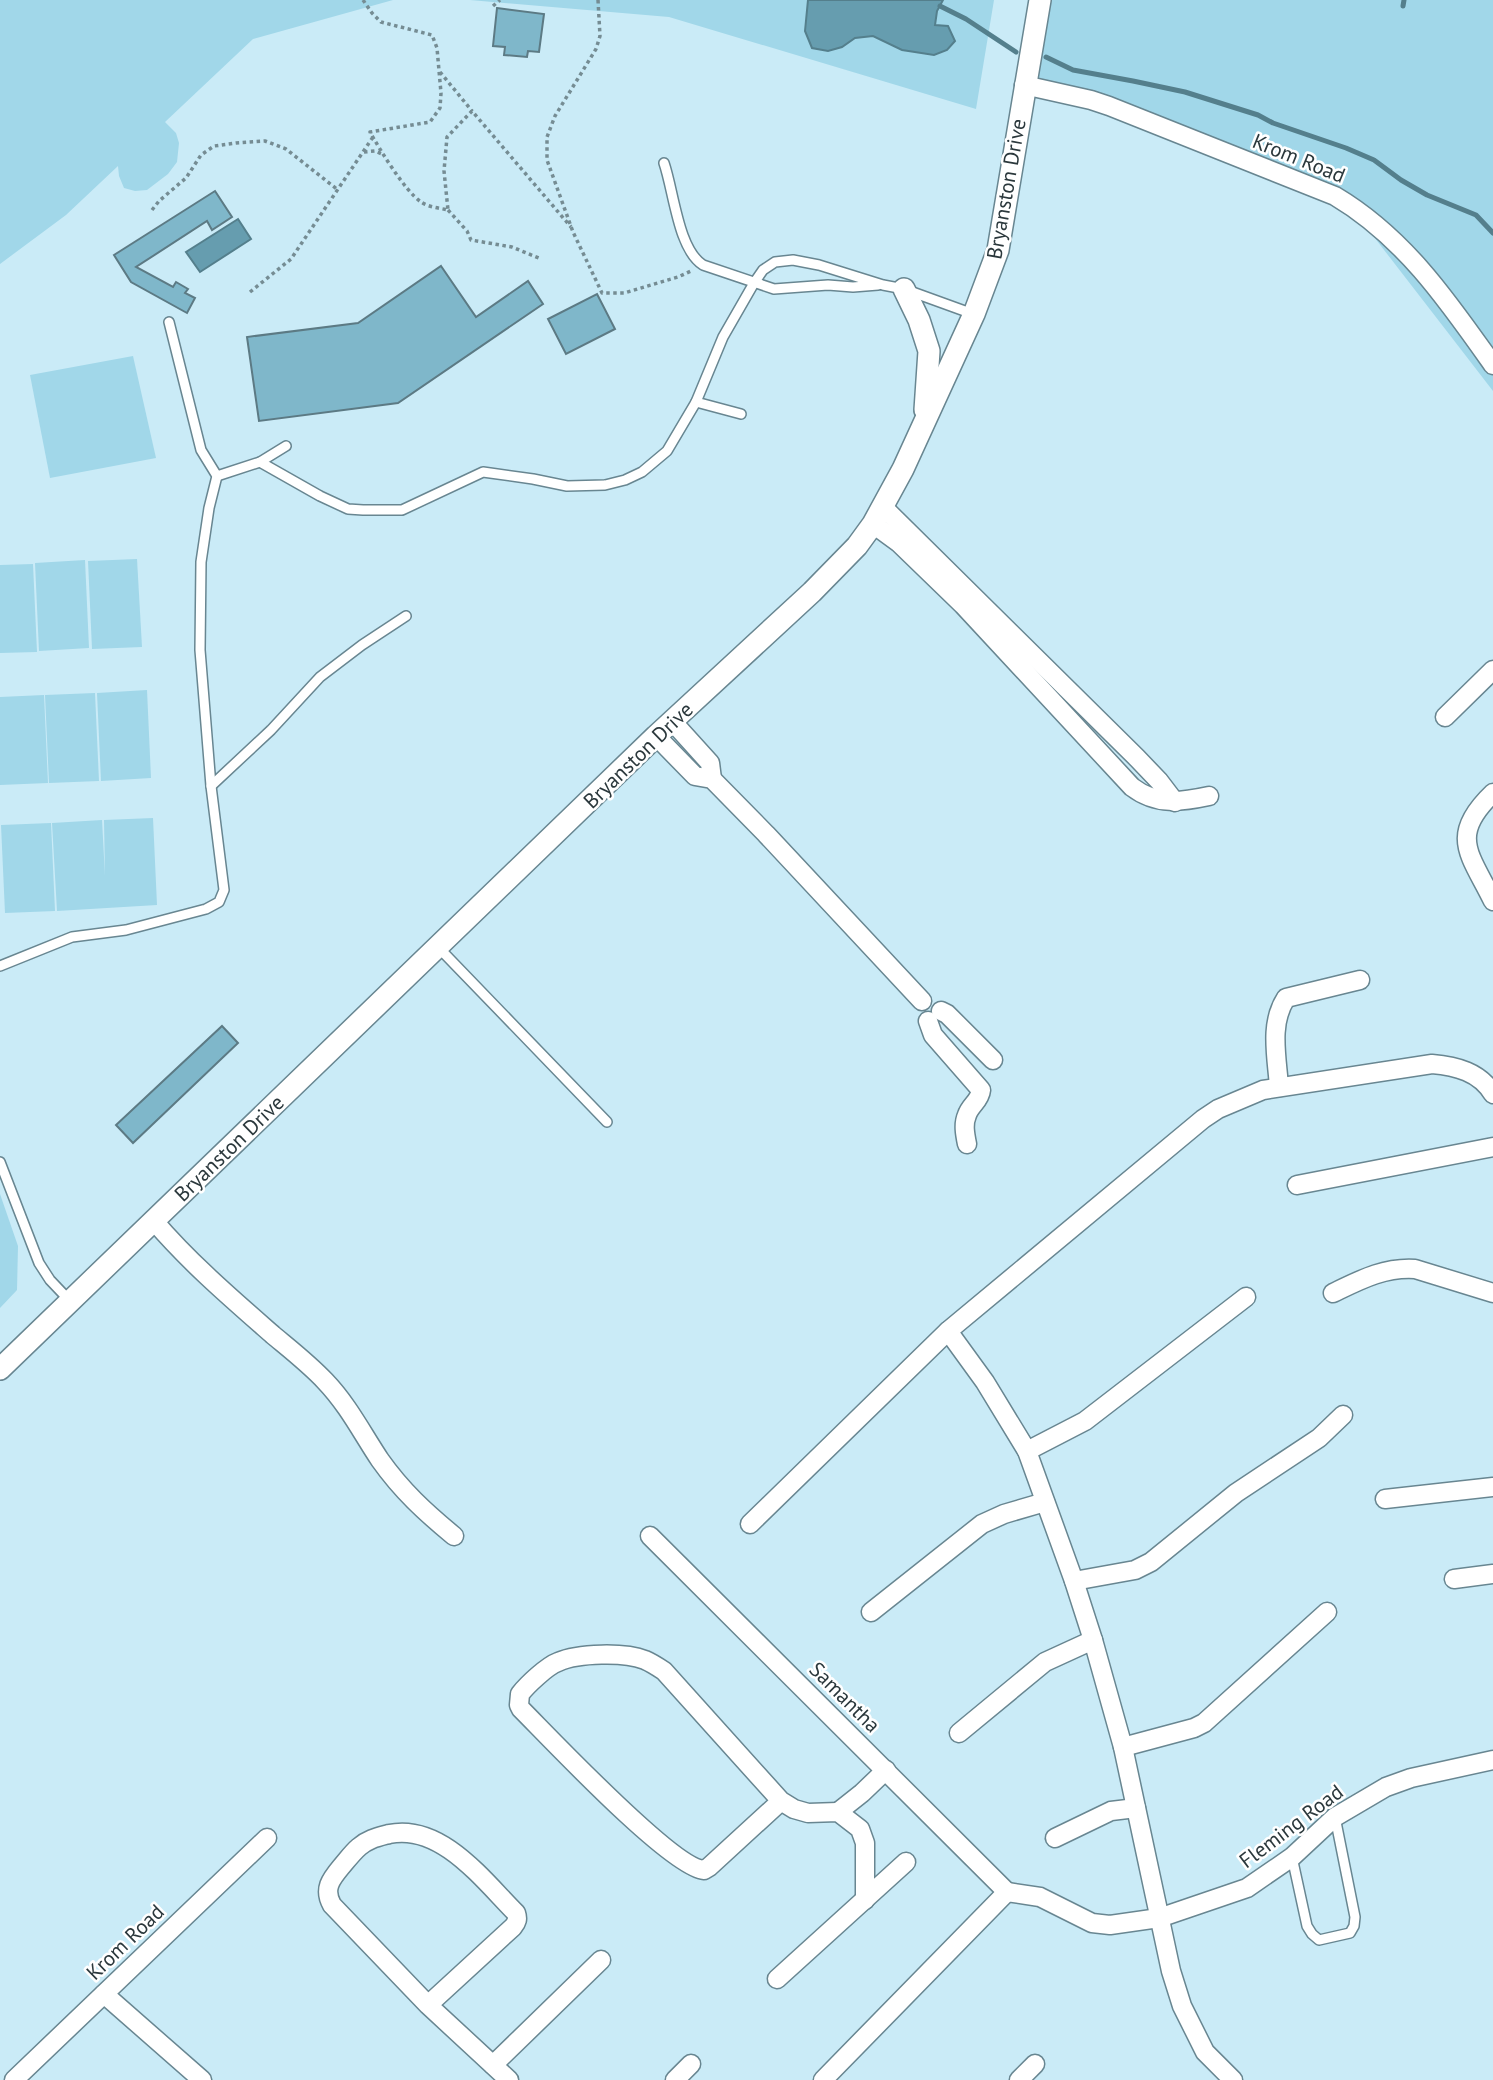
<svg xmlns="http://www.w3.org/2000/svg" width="1493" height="2080" viewBox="0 0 1493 2080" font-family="'PT Sans',sans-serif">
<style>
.green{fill:#a1d7e9}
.water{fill:#669daf;stroke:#547f8c;stroke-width:2}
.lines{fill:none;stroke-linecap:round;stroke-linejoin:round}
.stream{stroke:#547f8c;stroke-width:5}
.building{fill:#7fb7ca;stroke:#5c7a84;stroke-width:2}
.service-casing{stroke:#688691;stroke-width:12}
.minor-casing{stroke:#688691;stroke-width:21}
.tertiary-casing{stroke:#688691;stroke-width:24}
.path{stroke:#758c93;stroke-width:3.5;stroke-dasharray:3.5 3.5;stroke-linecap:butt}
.service{stroke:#fff;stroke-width:9}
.minor{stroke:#fff;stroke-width:18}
.tertiary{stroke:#fff;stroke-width:21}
.labels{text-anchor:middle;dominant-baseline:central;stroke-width:5;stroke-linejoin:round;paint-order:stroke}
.street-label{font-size:21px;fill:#2b383c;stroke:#fff}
</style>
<rect width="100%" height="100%" fill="#caebf7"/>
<g class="green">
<polygon points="0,0 393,0 253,39 165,122 176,133 179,143 177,162 168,174 147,190 135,191 124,188 119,176 118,166 66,215 0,264"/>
<polygon points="470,0 994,0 976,109 669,17"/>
<polygon points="1044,0 1493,0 1493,391 1347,202 1092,99 1030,87"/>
<polygon points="133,356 156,458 50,478 30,375"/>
<polygon points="137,559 142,647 92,649 88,561"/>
<polygon points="85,560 89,648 39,651 35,563"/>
<polygon points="33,564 37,652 0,653 0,565"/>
<polygon points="147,690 151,778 101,781 97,693"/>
<polygon points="95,693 99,781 49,783 45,695"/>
<polygon points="44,695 48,783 0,785 0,697"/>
<polygon points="153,818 157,905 57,911 52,823 102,820 105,876 104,820"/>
<polygon points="51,823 55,911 5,913 1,825"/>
<polygon points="0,1194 18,1246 17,1290 0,1308"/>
</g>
<g class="water">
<polygon points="808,0 943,0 937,11 935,25 948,26 955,41 947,50 934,55 902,50 873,36 855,38 842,47 828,51 812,48 805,31"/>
<polygon points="238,219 251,239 200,272 186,252"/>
</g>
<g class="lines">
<g class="stream">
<polyline points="940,6 966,19 1016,52"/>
<polyline points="1403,6 1404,0"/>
<polyline points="1046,57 1073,70 1133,81 1185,92 1258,115 1273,123 1346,148 1374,160 1401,180 1427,195 1476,215 1493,233"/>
</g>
</g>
<g class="building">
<polygon points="497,8 544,14 539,52 528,51 527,57 504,55 505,47 493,46"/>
<polygon points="215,191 232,217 212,230 207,221 136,267 173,287 176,282 188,289 185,293 195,298 187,313 131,282 114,255"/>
<polygon points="441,266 476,317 528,281 543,304 398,403 259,421 247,337 358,323"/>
<polygon points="597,294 615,329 566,354 548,319"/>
<polygon points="222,1026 238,1043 133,1143 116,1125"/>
</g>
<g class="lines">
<g class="service-casing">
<g id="service">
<path d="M664,163C674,192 678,249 703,265L774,289L828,285L853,287L878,285"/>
<polyline points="696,402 741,414"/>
<polyline points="260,462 320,496 348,509 363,510 402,510 483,472 533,479 567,486 605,485 625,480 642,472 667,451 696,402 723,337 754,283 763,270 775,262 793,260 819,265 883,285 904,289 973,314"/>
<polyline points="217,476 260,462 286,446"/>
<polyline points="211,786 271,730 320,677 362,645 406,616"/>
<polyline points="438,947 607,1122"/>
<polyline points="0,966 72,937 126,930 206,909 219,902 224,890 211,786 200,650 201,562 209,508 217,476 201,450 169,322"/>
<polyline points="0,1162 39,1263 50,1280 69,1300"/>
<polyline points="1292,1857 1307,1926 1312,1934 1319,1940 1350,1933 1354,1926 1355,1917 1335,1817"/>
</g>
</g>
<g class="minor-casing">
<g id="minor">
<path d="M1024,85L1091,100L1109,106L1335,196C1404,237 1448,301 1493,365"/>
<polyline points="883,507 1137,758 1159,781 1175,802"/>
<path d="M873,524L899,543L963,605L1132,787C1157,806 1181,802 1209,796"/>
<polyline points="1445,717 1493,670"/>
<polyline points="672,721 710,763 712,779"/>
<polyline points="656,736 695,776 712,779 766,834 922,1001"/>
<path d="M1493,793C1448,836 1470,854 1493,901"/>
<polyline points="941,1011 947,1014 993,1060"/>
<path d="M928,1021L933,1035L981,1090C980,1101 970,1105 967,1115C963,1124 965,1134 967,1144"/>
<path d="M1279,1087C1277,1057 1269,1024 1286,998L1360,980"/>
<polyline points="1297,1185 1493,1147"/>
<path d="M154,1221C190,1263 232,1299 273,1335C291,1350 309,1364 325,1381C348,1405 362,1433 380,1460C402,1491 425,1512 454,1536"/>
<path d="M1333,1293C1360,1280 1384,1267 1415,1269L1493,1293"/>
<polyline points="948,1331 985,1382 1027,1451 1074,1581 1093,1640 1123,1747 1171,1971 1182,2006 1205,2052 1233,2080"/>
<polyline points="1027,1451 1085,1421 1246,1297"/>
<polyline points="1385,1499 1493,1487"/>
<path d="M750,1524L948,1331L1203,1119L1218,1109L1263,1090L1432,1064C1456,1066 1480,1072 1493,1094"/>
<polyline points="650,1536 1007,1892"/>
<polyline points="1454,1579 1493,1574"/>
<polyline points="1074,1581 1135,1570 1151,1562 1236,1493 1319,1438 1343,1415"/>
<polyline points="871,1612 982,1524 1004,1514 1045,1502"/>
<polyline points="959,1733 1045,1662 1093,1640"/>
<polyline points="1123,1747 1194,1728 1204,1723 1327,1612"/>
<path d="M781,1801L709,1867L704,1870C672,1868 550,1738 521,1709L519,1705L520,1694C527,1685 547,1666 558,1662C578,1653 625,1652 645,1660C652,1663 658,1667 664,1671L781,1801L794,1809L808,1813L838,1812L860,1829L865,1843V1900"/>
<polyline points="838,1812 862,1793 886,1770"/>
<polyline points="1055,1838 1111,1811 1136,1808"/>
<polyline points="1007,1892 1040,1897 1092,1923 1110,1925 1159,1918 1247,1888 1292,1857 1335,1817 1386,1787 1411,1778 1493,1760"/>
<polyline points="777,1979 906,1862"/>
<polyline points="104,1994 202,2080"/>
<path d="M428,2005L513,1927C517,1922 518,1919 516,1913C483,1880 441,1823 389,1834C378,1837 368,1839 359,1847C353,1852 347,1860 341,1867C331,1879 323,1889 332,1905L428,2005L509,2080"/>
<polyline points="493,2065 601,1960"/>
<polyline points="14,2080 267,1838"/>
<polyline points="675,2080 691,2064"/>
<polyline points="823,2080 1007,1892"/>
<polyline points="1019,2080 1035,2064"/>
</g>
</g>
<g class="tertiary-casing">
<g id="tertiary">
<polyline points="904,289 919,320 929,351 925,410"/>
<polyline points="0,1369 656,736 812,592 857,546 873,524 903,469 974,314 998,250 1040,0"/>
</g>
</g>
<g class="path">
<path d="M363,0L372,13L381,22L432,35L437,48L441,93L440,108L430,122L370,132C380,150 405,191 421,202C428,207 439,208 448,210L444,171L447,137L472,111L571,227"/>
<polyline points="598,0 600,36 596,49 555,116 547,137 547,160 573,232 602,293 624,293 678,277 691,271"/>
<polyline points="493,6 500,0"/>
<polyline points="440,72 472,111"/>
<polyline points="364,152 375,151 382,154"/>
<polyline points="152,210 159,201 186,178 201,155 214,146 236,143 265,141 286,149 338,190"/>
<polyline points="448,210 467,231 471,240 512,247 541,259"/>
<polyline points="250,292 291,259 373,137"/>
</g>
<use href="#service" class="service"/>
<use href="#minor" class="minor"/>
<use href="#tertiary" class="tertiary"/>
</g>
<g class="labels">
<g class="street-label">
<text transform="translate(1299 158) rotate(22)">Krom Road</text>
<text transform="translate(1006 189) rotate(-80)">Bryanston Drive</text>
<text transform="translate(638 755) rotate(-44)">Bryanston Drive</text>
<text transform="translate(229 1148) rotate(-44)">Bryanston Drive</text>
<text transform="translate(845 1697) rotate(45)">Samantha</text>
<text transform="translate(1291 1826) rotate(-37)">Fleming Road</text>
<text transform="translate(125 1942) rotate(-44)">Krom Road</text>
</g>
</g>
</svg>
